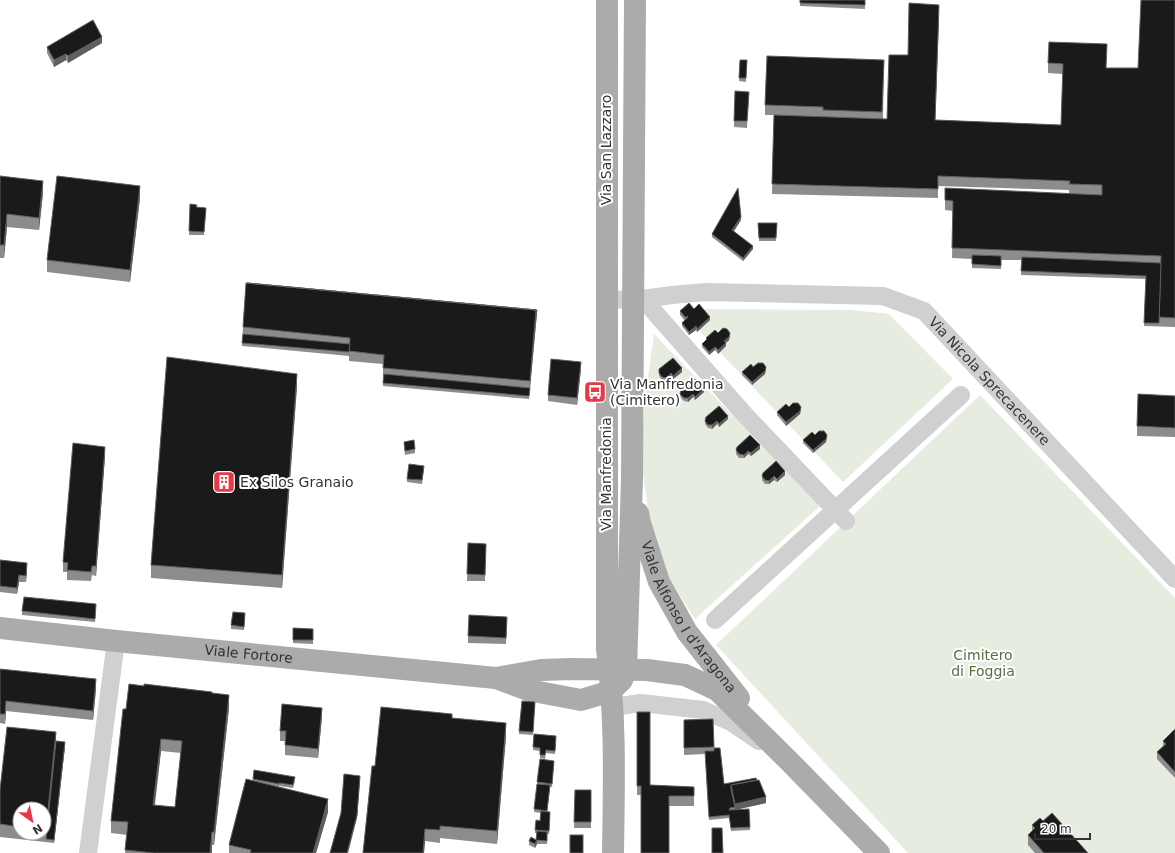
<svg xmlns="http://www.w3.org/2000/svg" width="1175" height="853" viewBox="0 0 1175 853" font-family="'DejaVu Sans',sans-serif">
<style>
.green{fill:#e6ecdf}
.lines{fill:none;stroke-linecap:round;stroke-linejoin:round}
.minor{stroke:#d0d0d0;stroke-width:18}
.major{stroke:#ababab;stroke-width:22}
.wall{fill:#8c8c8c;fill-rule:evenodd}
.shaded-wall{fill:#5f5f5f}
.building{fill:#1a1a1a;stroke:#5f5f5f;fill-rule:evenodd}
.labels{text-anchor:middle;dominant-baseline:central;stroke-width:4;stroke-linejoin:round;paint-order:stroke}
.street-label{font-size:14px;fill:#333;stroke:#fff}
.poi-label{font-size:14px;fill:#333;stroke:#fff;text-anchor:start}
.park-label{font-size:14px;fill:#56703f;stroke:#fff}
</style>
<rect width="100%" height="100%" fill="#fff"/>
<g class="green">
<polygon points="679,309 853,310 889,314 953,379 843,482"/>
<polygon points="654,334 820,506 695,619 655,557 641,461 645,398"/>
<polygon points="980,395 1175,598 1175,853 908,853 716,645"/>
</g>
<g class="lines">
<g class="minor">
<polyline points="643,299 745,415 846,521"/>
<path id="s1" d="M606,300L643,299L672,295L706,292L883,296L924,311L1175,579"/>
<polyline points="715,620 961,395"/>
<polyline points="613,707 641,703 703,710 731,722 759,741"/>
<polyline points="88,853 116,641"/>
</g>
<g class="major">
<path d="M607,0V649C616,717 614,785 613,853"/>
<path id="s2" d="M638,513L640,523L659,582L687,632L739,698"/>
<path id="s3" d="M0,628L116,641L496,678L528,690L581,700L611,691L622,680L626,670L632,479L635,0"/>
<polyline points="496,678 541,670 571,669 647,670 685,675 717,690 788,760 879,853"/>
</g>
</g>
<g class="wall">
<polygon points="800,0 865,0 865,9 800,6"/>
<polygon points="1175,0 1175,327 1144,326 1146,279 1021,275 1021,260 1001,260 1001,269 972,268 972,259 952,258 953,211 945,210 945,200 1069,194 1069,190 938,186 938,198 772,194 774,115 765,115 765,105 884,60 883,119 887,119 908,55 939,15 935,120 1061,125 1063,74 1048,73 1048,63 1106,68 1138,68"/>
<polygon points="102,43 68,63 66,60 54,67 47,53 47,47"/>
<polygon points="740,60 747,60 746,82 739,81"/>
<polygon points="749,98 747,128 734,127 734,121"/>
<polygon points="0,176 43,193 39,230 7,227 4,258 0,258"/>
<polygon points="140,198 130,282 47,272 47,260"/>
<polygon points="190,204 197,207 206,208 204,235 189,235"/>
<polygon points="741,220 734,231 753,249 743,261 712,237 712,234"/>
<polygon points="758,223 777,223 776,241 759,241"/>
<polygon points="694,309 710,320 697,332 696,330 689,335 682,326 682,323 685,321 680,315 680,311"/>
<polygon points="537,313 529,399 383,386 383,364 349,361 349,356 242,346 243,327"/>
<polygon points="718,333 730,336 729,340 726,343 726,346 718,354 715,350 709,355 702,347 702,344 706,340 706,338"/>
<polygon points="753,367 766,370 765,374 752,385 742,375 742,372"/>
<polygon points="581,369 577,405 548,401 548,395"/>
<polygon points="682,372 673,379 671,377 666,381 662,380 659,376 659,373"/>
<polygon points="297,386 282,588 151,578 151,565"/>
<polygon points="704,392 695,400 693,397 688,402 684,401 680,397 680,394"/>
<polygon points="1175,396 1175,437 1137,436 1137,426"/>
<polygon points="789,407 801,410 800,414 786,426 777,415 777,412"/>
<polygon points="728,419 719,427 717,424 712,429 708,428 705,424 705,421"/>
<polygon points="815,435 827,438 826,442 813,453 803,443 803,440"/>
<polygon points="404,442 415,449 415,453 405,455"/>
<polygon points="760,449 751,456 748,454 744,458 739,458 736,454 736,450"/>
<polygon points="105,456 96,576 92,575 91,581 67,580 67,572 63,572 63,562"/>
<polygon points="424,469 422,484 407,482 407,479"/>
<polygon points="785,475 777,482 774,480 769,484 765,484 762,480 762,476"/>
<polygon points="468,543 486,544 485,581 467,581"/>
<polygon points="0,560 27,569 26,582 19,582 17,594 0,592"/>
<polygon points="96,608 95,622 22,615 22,611"/>
<polygon points="245,616 244,630 231,629 231,625"/>
<polygon points="507,623 506,644 468,643 468,636"/>
<polygon points="293,628 313,629 313,644 293,643"/>
<polygon points="0,669 96,689 93,720 6,711 5,724 0,723"/>
<path d="M212,693L229,708L214,845H212V853H125L127,835L111,833V821L126,709ZM161,751L181,753L175,807L155,805Z"/>
<polygon points="535,702 533,735 519,734 519,731"/>
<polygon points="637,712 650,785 694,787 694,806 669,806 641,795 637,795"/>
<polygon points="322,717 318,758 285,755 285,741 280,741 280,731"/>
<polygon points="452,718 506,736 497,844 440,838 440,843 425,841 424,853 363,853 375,766"/>
<polygon points="713,719 714,751 724,784 766,803 738,809 750,827 750,830 731,831 729,818 709,820 705,754 684,755 684,720"/>
<polygon points="1175,729 1175,778 1157,759 1157,752 1163,746 1163,741"/>
<polygon points="534,734 556,740 555,754 546,753 545,759 540,758 540,751 533,750"/>
<path d="M65,746L54,843L0,837V790ZM20,809H44V833H20Z"/>
<polygon points="540,759 554,764 552,787 550,787 547,812 550,816 549,834 547,834 547,844 537,844 535,848 529,845 529,841 536,840 537,833 535,833 535,830 540,821 541,813 534,812"/>
<polygon points="254,770 295,781 293,788 279,786 279,787 328,812 316,853 229,853 229,845 253,780"/>
<polygon points="575,790 591,790 591,828 574,828"/>
<polygon points="1043,821 1088,853 1035,853 1028,845 1028,835 1032,831 1032,825"/>
</g>
<g class="shaded-wall">
<polygon points="939,5 939,15 935,130 935,120"/>
<polygon points="102,37 102,43 68,63 68,56"/>
<polygon points="66,54 66,60 54,67 54,60"/>
<polygon points="43,181 43,193 39,230 39,218"/>
<polygon points="140,186 140,198 130,282 130,270"/>
<polygon points="7,214 7,227 4,258 4,245"/>
<polygon points="741,217 741,220 732,234 732,230"/>
<polygon points="753,246 753,249 743,261 743,258"/>
<polygon points="536,310 537,310 537,313 529,399 530,381"/>
<polygon points="710,317 710,320 697,332 697,329"/>
<polygon points="696,326 696,330 689,335 689,332"/>
<polygon points="730,333 729,340 724,344 724,341"/>
<polygon points="726,343 726,346 718,354 718,350"/>
<polygon points="715,347 715,350 709,355 709,352"/>
<polygon points="581,362 581,369 577,405 577,398"/>
<polygon points="766,367 765,374 752,385 752,382"/>
<polygon points="682,368 682,372 673,379 673,376"/>
<polygon points="671,373 671,377 666,381 666,378"/>
<polygon points="297,374 297,386 282,588 282,575"/>
<polygon points="704,389 704,392 695,400 695,397"/>
<polygon points="693,394 693,397 688,402 688,398"/>
<polygon points="801,407 800,414 786,426 786,422"/>
<polygon points="728,416 728,419 719,427 719,424"/>
<polygon points="717,421 717,424 712,429 712,425"/>
<polygon points="827,435 826,442 813,453 813,450"/>
<polygon points="760,445 760,449 751,456 751,453"/>
<polygon points="105,447 105,456 96,576 96,566"/>
<polygon points="748,451 748,454 744,458 744,455"/>
<polygon points="785,471 785,475 777,482 777,479"/>
<polygon points="774,476 774,480 769,484 769,481"/>
<polygon points="27,563 27,569 26,582 26,576"/>
<polygon points="19,575 19,582 17,594 17,588"/>
<polygon points="96,679 96,689 93,720 93,711"/>
<polygon points="229,695 229,708 214,845 214,832"/>
<polygon points="6,701 6,711 5,724 5,714"/>
<polygon points="322,708 322,717 318,758 318,749"/>
<polygon points="506,723 506,736 497,844 497,831"/>
<polygon points="56,732 56,745 46,839 46,829"/>
<polygon points="161,739 161,751 153,817 153,805"/>
<polygon points="65,742 65,746 54,843 54,840"/>
<polygon points="360,779 357,818 348,853 347,853"/>
<polygon points="766,797 766,803 735,810 735,804"/>
<polygon points="328,799 328,812 316,853 313,853"/>
<polygon points="425,829 425,841 424,853 423,853"/>
<polygon points="212,832 212,853 210,853"/>
<polygon points="537,840 537,844 535,848 535,844"/>
</g>
<g class="building">
<polygon points="800,0 865,0 865,5 800,3"/>
<polygon points="1141,0 1175,0 1175,318 1159,317 1161,256 952,248 953,201 945,200 945,188 1102,195 1102,185 1069,184 1070,181 938,176 938,189 772,184 774,115 887,119 889,55 908,55 909,3 939,5 935,120 1061,125 1063,64 1048,63 1049,42 1107,44 1106,68 1138,68"/>
<polygon points="93,20 102,37 68,56 66,54 54,60 47,47"/>
<polygon points="767,56 884,60 882,112 823,110 823,107 765,105"/>
<polygon points="740,60 747,60 746,78 739,78"/>
<polygon points="735,91 749,92 747,121 734,121"/>
<polygon points="0,176 43,181 39,218 7,214 4,245 0,245"/>
<polygon points="57,176 140,186 130,270 47,260"/>
<polygon points="738,188 741,217 732,230 753,246 743,258 712,234"/>
<polygon points="190,204 197,205 196,207 206,208 204,232 189,231"/>
<polygon points="758,223 777,223 776,238 759,238"/>
<polygon points="972,255 1001,256 1001,266 972,264"/>
<polygon points="1022,257 1161,263 1159,323 1144,323 1146,276 1021,271"/>
<polygon points="246,283 536,310 530,381 383,368 384,355 349,351 350,338 243,327"/>
<polygon points="247,283 537,310 536,316 536,310"/>
<polygon points="689,303 694,309 699,304 710,317 697,329 696,326 689,332 682,323 688,317 687,316 686,318 680,311"/>
<polygon points="723,328 727,329 730,333 729,337 724,341 726,343 718,350 715,347 709,352 702,344 707,339 706,338 715,330 718,333"/>
<polygon points="243,334 350,344 349,352 242,343"/>
<polygon points="167,357 297,374 282,575 151,565"/>
<polygon points="673,358 682,368 673,376 671,373 666,378 662,377 659,373 659,369"/>
<polygon points="551,359 581,362 577,398 548,395"/>
<polygon points="758,363 763,363 766,367 765,371 752,382 742,372 751,364 753,367"/>
<polygon points="384,374 530,388 529,396 383,383"/>
<polygon points="695,379 704,389 695,397 693,394 688,398 684,398 680,394 681,390"/>
<polygon points="1138,394 1175,396 1175,428 1137,426"/>
<polygon points="793,403 798,403 801,407 800,411 786,422 777,412 786,404 789,407"/>
<polygon points="719,406 728,416 719,424 717,421 712,425 708,425 705,421 706,417"/>
<polygon points="819,431 824,431 827,435 826,439 813,450 803,440 812,432 815,435"/>
<polygon points="750,435 760,445 751,453 748,451 744,455 739,454 736,450 737,447"/>
<polygon points="414,440 415,449 405,451 404,442"/>
<polygon points="73,443 105,447 96,566 92,566 91,572 67,570 68,563 63,562"/>
<polygon points="776,461 785,471 777,479 774,476 769,481 765,480 762,476 763,473"/>
<polygon points="409,464 424,466 422,480 407,479"/>
<polygon points="468,543 486,544 485,575 467,574"/>
<polygon points="0,560 27,563 26,576 19,575 17,588 0,586"/>
<polygon points="24,597 96,604 95,619 22,611"/>
<polygon points="233,612 245,613 244,627 231,625"/>
<polygon points="469,615 507,617 506,638 468,636"/>
<polygon points="293,628 313,629 313,640 293,640"/>
<polygon points="0,669 96,679 93,711 6,701 5,714 0,714"/>
<path d="M129,684L144,686V684L212,692V693L229,695L214,832H212L210,853H154L125,850L128,822L111,821L123,709H126ZM161,739L182,741L175,807L153,805Z"/>
<polygon points="522,701 535,702 533,732 519,731"/>
<polygon points="282,704 322,708 318,749 285,745 286,731 280,731"/>
<polygon points="381,707 452,714 452,718 506,723 497,831 440,826 440,830 425,829 423,853 363,853 372,766 375,766"/>
<polygon points="637,712 650,712 650,785 694,787 694,796 669,796 669,853 641,853 641,786 637,786"/>
<polygon points="713,719 714,747 684,748 684,720"/>
<polygon points="7,727 56,732 46,829 44,829 44,809 20,809 20,827 0,824 0,790"/>
<polygon points="1175,729 1175,772 1157,752 1166,744 1163,741"/>
<polygon points="534,734 556,736 555,751 546,750 545,755 540,755 540,748 533,747"/>
<polygon points="56,741 65,742 54,840 46,839"/>
<polygon points="714,748 720,748 724,784 756,778 757,780 731,785 731,789 735,807 730,808 729,810 749,809 750,827 731,828 729,815 709,817 705,751 714,751"/>
<polygon points="540,759 554,761 552,784 537,782"/>
<polygon points="254,770 295,777 293,785 279,783 279,784 253,779"/>
<polygon points="344,774 360,776 357,815 347,853 330,853 341,813"/>
<polygon points="246,779 328,799 313,853 250,853 251,850 229,845"/>
<polygon points="759,780 766,797 735,804 731,785"/>
<polygon points="537,784 550,785 547,811 534,809"/>
<polygon points="575,790 591,790 591,822 574,822"/>
<polygon points="541,811 550,812 549,831 535,830 536,820 540,821"/>
<polygon points="1052,813 1088,853 1044,853 1028,835 1035,828 1032,825 1040,818 1043,821"/>
<polygon points="712,828 722,828 723,853 712,853"/>
<polygon points="537,831 547,832 547,841 537,840 535,844 529,841 531,837 536,840"/>
<rect x="570" y="835" width="13" height="18"/>
</g>
<defs>
<g id="bus-square" transform="scale(1.15)"><rect x="-9" y="-9" width="18" height="18" rx="4" fill="#e63946" stroke="#fff"/><path d="M-5-6H5V4H4V6H2V4H-2V6H-4V4H-5ZM-3.5-4V0h7V-4ZM-3.5 1.2v1.5H-2V1.2ZM2 1.2v1.5H3.5V1.2Z" fill="#fff"/></g>
<g id="building-square" transform="scale(1.15)"><rect x="-9" y="-9" width="18" height="18" rx="4" fill="#e63946" stroke="#fff"/><path d="M-4-6H4V6H1V3H-1V6H-4ZM-2.5-4.3h1.7v1.8h-1.7ZM.8-4.3h1.7v1.8H.8ZM-2.5-1h1.7V.8h-1.7ZM.8-1h1.7V.8H.8Z" fill="#fff"/></g>
</defs>
<g fill-rule="evenodd">
<use href="#bus-square" x="595" y="392"/>
<use href="#building-square" x="224" y="482"/>
</g>
<g class="labels">
<g class="street-label">
<text transform="translate(606 150) rotate(-90)">Via San Lazzaro</text>
<text stroke="none"><textPath href="#s1" startOffset="417">Via Nicola Sprecacenere</textPath></text>
<text transform="translate(606 474) rotate(-90)">Via Manfredonia</text>
<text stroke="none"><textPath href="#s2" startOffset="117">Viale Alfonso I d'Aragona</textPath></text>
<text stroke="none"><textPath href="#s3" startOffset="250">Viale Fortore</textPath></text>
</g>
<g class="poi-label">
<text x="610" y="384">Via Manfredonia<tspan x="610" dy="16">(Cimitero)</tspan></text>
<text x="240" y="482">Ex Silos Granaio</text>
</g>
<g class="park-label">
<text x="983" y="655">Cimitero<tspan x="983" dy="16">di Foggia</tspan></text>
</g>
</g>
<g transform="translate(32 821) rotate(147)"><circle r="19" fill="#ffffff" stroke="#adadad"/>
<path d="M0-3L7 15L0 10L-7 15Z" fill="#e63946"/>
<text y="-6" font-size="11" font-weight="bold" text-anchor="middle" fill="#333333">N</text>
</g>
<path d="M1035 833v6h55v-6" fill="none" stroke="#333333" stroke-width="2"/>
<text x="1041" y="833" font-size="12" fill="#333333" stroke="#ffffff" stroke-width="3" paint-order="stroke">20 m</text>
</svg>
